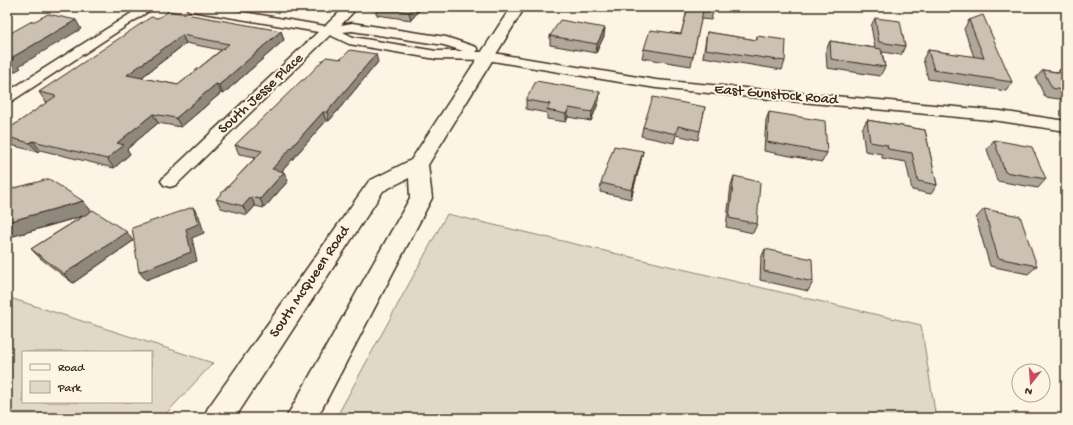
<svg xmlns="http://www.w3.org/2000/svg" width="1073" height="425" viewBox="0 0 1073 425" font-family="'Gochi Hand',sans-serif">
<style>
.green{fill:#e0d8c8;stroke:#8e8173;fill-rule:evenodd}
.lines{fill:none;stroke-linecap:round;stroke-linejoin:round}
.minor-casing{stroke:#3b2a1e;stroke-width:3}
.secondary-casing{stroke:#3b2a1e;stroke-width:3}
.minor{fill:#fcf5e5;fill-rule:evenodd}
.secondary{fill:#fcf5e5;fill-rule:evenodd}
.wall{fill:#afa79a;stroke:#3b2a1e;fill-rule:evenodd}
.shaded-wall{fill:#8f887d;stroke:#3b2a1e}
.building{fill:#ccc2b3;stroke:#3b2a1e;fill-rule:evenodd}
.labels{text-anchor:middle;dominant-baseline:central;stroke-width:4;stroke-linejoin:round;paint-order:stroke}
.street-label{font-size:15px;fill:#3b2a1e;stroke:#fcf5e5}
</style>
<rect width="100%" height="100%" fill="#fcf5e5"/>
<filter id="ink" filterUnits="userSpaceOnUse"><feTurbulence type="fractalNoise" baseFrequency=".025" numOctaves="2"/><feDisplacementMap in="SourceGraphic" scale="8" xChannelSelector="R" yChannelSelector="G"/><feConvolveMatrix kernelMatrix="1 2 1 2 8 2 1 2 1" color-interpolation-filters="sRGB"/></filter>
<g filter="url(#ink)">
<g class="green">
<polygon points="447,214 921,325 936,418 336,418"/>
<path d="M7,297L213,363L162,418H7ZM23,352H151V402H23Z"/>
</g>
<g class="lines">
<g class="minor-casing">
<g id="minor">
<polygon points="141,7 155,7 12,101 7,102 7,92"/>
<path d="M186,7H214L325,26L345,7H358L341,25L352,23L446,37L476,47L478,50L476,52H487L656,80L1000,111L1066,121V131L1000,121L656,88L487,60L436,59L349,44L330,35L176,185L170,187L164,185L161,181L164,177L318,32L192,11L188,10ZM352,31L444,45L463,51H436L353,37L343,32Z"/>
</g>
</g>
<g class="secondary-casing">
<polygon id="secondary" points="511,7 525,7 428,165 432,198 317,418 286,418 410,198 409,178 383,191 235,418 203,418 208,408 369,181 411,160"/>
</g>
<use href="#minor" class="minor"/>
<use href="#secondary" class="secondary"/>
</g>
<g class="wall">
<polygon points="294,7 319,7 315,11"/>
<polygon points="375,7 422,7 411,20 377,15"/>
<polygon points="613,7 628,7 627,9"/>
<polygon points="688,7 714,7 711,20 701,19 691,66 642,58 644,49 681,34"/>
<path d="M158,18L281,31L284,40L223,94L221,93L181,127L158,123L127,149L130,154L114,168L40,150L38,152L7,144V130L48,102L45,101L39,92ZM186,43L221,50L178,85L141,78Z"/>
<polygon points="875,18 905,46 901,55 882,52 885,67 880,76 827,68 826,50 830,41 875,48 871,26"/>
<polygon points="969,20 1012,82 1006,91 928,79 923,59 928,50 974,57 964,29"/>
<polygon points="707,32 756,40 757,36 785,61 782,70 703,57"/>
<polygon points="550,36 604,36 596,53 550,45"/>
<polygon points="1066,56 1066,66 1063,61"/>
<polygon points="341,59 378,62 329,121 326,121 282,171 288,181 264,208 255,206 247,215 221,208 216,199 256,157 239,154 235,145 304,80"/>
<polygon points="1060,69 1066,70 1066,100 1045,97 1036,78 1043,70 1058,72"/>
<polygon points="526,100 599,101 591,121 568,117 566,122 547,119 547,113 526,109"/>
<polygon points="705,107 698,140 676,135 674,143 641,136 643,127"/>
<polygon points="769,112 827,153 822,162 764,151 766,120"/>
<polygon points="867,120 925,130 937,185 931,194 912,190 906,162 882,158 882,154 865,151 862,129"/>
<polygon points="994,140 1046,179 1038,188 997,181 987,149"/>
<polygon points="643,151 641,160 631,199 600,192 601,183"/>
<polygon points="734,176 757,224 753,233 726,227 731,185"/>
<polygon points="7,190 83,201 91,211 133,241 73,283 40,258 31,249 83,216 10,237 7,233"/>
<polygon points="984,209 1037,266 1028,274 990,266 976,218"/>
<polygon points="765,249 813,282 808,291 760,280 761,258"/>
</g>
<g class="shaded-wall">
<polygon points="314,7 319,7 315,11"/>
<polygon points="414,7 422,7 411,20 409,12"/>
<polygon points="76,20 81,29 19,66 21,68 7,76 7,63 11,58"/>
<polygon points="605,28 604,36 596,53 597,44"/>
<polygon points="281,31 284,40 223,94 219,85"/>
<polygon points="182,35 186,43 133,84 127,75"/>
<polygon points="376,54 378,62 329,121 327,112"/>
<polygon points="216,84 221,93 181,127 176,118"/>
<polygon points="600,92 599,101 591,121 592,112"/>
<polygon points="569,108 568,117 566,122 566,114"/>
<polygon points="323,112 326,121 276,178 272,169"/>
<polygon points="153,114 158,123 127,149 130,154 114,168 107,159 117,143"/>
<polygon points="33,141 40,150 38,152 30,143"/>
<polygon points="643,151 641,160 631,199 632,190"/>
<polygon points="284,172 288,181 264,208 260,199"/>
<polygon points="251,197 255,206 247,215 243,206"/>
<polygon points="83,201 93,213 10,237 7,233 7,222"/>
<polygon points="193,207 199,216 204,233 192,238 197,261 146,280 139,272 186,229"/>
<polygon points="127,232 133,241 73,283 64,274"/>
</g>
<g class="building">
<polygon points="378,7 414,7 409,12"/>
<polygon points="688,7 714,7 713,12 703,11 693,57 644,49 650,30 681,34"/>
<path d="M169,11L281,31L219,85L216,84L176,118L153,114L117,143L124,145L107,159L33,141L30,143L7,137V130L56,96L39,92L151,17L158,18ZM182,35L229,44L178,85L127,75Z"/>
<polygon points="48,14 76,20 11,58 14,59 7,63 7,35 32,21 35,21"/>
<polygon points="983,15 1012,82 934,70 928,50 984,58 969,20"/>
<polygon points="875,18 900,21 905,46 879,42"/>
<polygon points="560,20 605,28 597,44 550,36"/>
<polygon points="707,32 757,40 757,36 786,40 785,61 705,49"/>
<polygon points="830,41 881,49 885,67 831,59"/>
<polygon points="350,50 376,54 327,112 323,112 272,169 284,172 260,199 251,197 243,206 216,199 262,151 235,145 302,80 304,80 326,57 341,59"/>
<polygon points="1060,69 1066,70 1066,91 1052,88 1043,70 1062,73"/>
<polygon points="536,81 600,92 592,112 569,108 566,114 547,110 550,104 526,100"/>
<polygon points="653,97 705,107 700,131 678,126 676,134 643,127"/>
<polygon points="769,112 825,121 827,153 767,142"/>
<polygon points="867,120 925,130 937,185 918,181 912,153 888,149 887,145 870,142"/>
<polygon points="994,140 1032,147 1046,179 1005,172"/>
<polygon points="614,146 643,151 632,190 601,183"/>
<polygon points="734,176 760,182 757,224 729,218"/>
<polygon points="49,179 83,201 7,222 7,190"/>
<polygon points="193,207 198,224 186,229 191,252 139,272 132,228"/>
<polygon points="984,209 1020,216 1037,266 998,258"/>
<polygon points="93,210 127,232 64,274 31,249"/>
<polygon points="765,249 812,259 813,282 764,271"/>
</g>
</g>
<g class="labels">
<g class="street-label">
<text transform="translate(261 94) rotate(-43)">South Jesse Place</text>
<text transform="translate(776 95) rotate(5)">East Gunstock Road</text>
<text transform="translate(310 282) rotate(-56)">South McQueen Road</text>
</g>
</g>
<rect width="1073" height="425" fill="none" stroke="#fcf5e5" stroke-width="24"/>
<rect x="12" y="12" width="1049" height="401" fill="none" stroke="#3b2a1e" stroke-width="1.5" filter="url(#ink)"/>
<rect x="22" y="351" width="130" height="52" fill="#fcf5e5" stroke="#afa495"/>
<rect x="30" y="364" width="20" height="6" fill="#fcf5e5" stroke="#afa495"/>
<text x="58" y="371" font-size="12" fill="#3b2a1e">Road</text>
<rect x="30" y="381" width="20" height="12" fill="#e0d8c8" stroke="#afa495"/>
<text x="58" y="391" font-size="12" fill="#3b2a1e">Park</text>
<g transform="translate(1031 383) rotate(197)"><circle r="19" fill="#fcf5e5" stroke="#afa495"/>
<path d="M0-3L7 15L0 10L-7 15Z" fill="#d1495b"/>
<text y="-6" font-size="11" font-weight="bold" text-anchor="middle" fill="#3b2a1e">N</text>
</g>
</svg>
